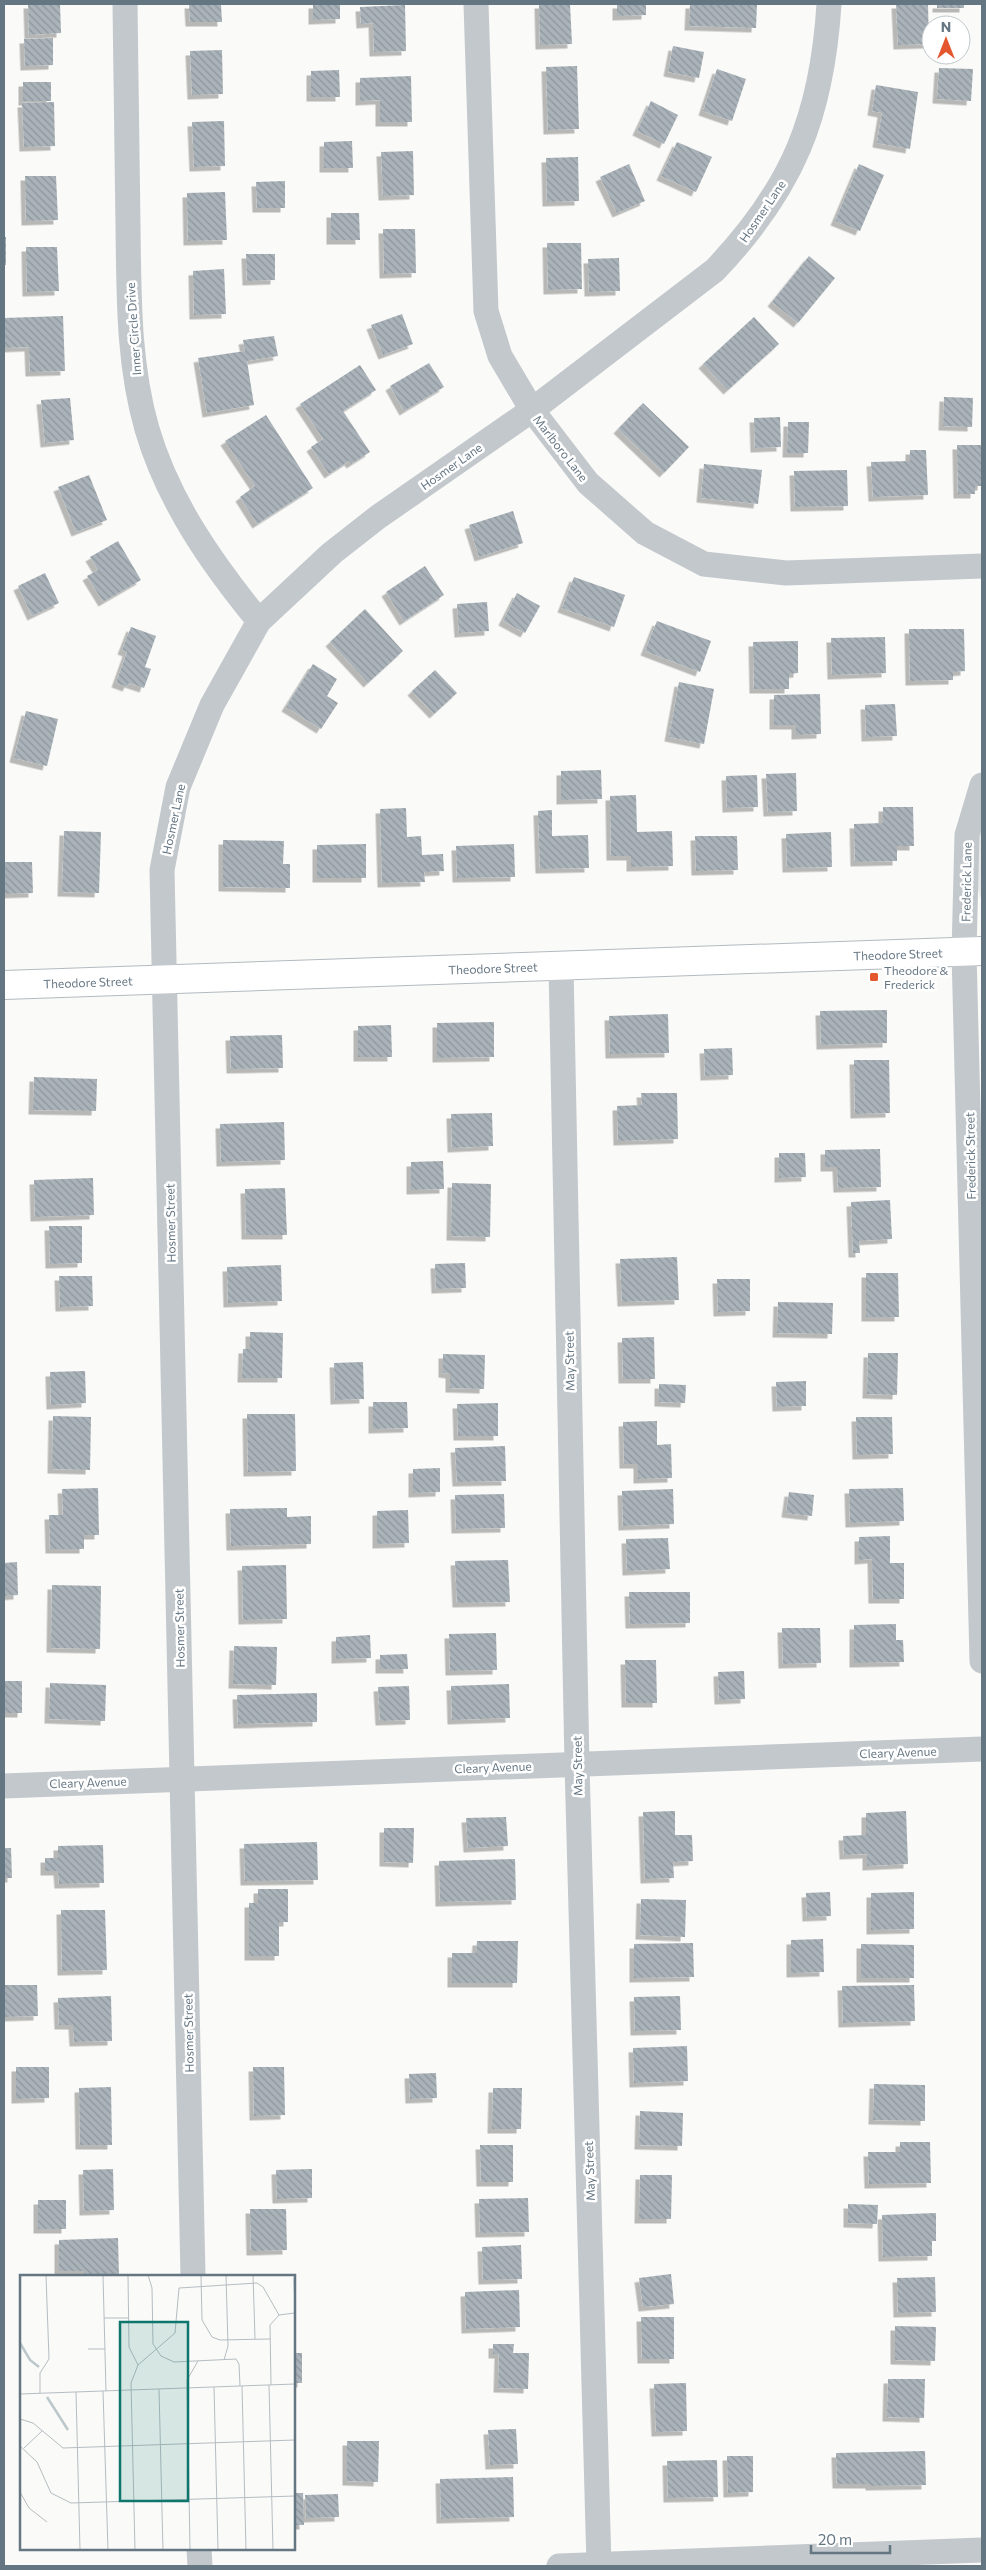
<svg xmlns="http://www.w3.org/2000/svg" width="986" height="2570" viewBox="0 0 986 2570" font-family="Commissioner,sans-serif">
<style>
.built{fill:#e8e9e9}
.building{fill:url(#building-back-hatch);filter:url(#shadow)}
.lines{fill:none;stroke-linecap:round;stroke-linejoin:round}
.secondary-casing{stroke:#b3babf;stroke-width:30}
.street{stroke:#c3c8cc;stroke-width:25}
.secondary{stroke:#fff;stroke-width:28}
.poi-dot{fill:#e4572e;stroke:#fff;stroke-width:2}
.labels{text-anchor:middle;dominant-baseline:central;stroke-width:5;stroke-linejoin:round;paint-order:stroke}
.street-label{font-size:12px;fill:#657683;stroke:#fff}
.poi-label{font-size:12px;fill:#657683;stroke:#fff;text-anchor:start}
.inset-river{fill:none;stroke:#bbc7cb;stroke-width:2.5}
.inset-road{fill:none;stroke:#b5bdc2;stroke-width:1}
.view{fill:#0f766e;fill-opacity:0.15;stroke:#0f766e;stroke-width:2.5}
.inset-edge{fill:none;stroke:#657683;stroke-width:2.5}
</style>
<defs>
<pattern id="building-back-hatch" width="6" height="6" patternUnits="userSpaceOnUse" patternTransform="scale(1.25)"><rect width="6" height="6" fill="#aab3b9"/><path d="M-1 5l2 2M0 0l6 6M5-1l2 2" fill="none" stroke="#8e969c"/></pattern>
<filter id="shadow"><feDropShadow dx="-4.5" dy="4.5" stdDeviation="0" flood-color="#0004"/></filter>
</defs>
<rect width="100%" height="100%" fill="#fafaf8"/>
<polygon class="built" points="982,815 982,902 974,878"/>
<g class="building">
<polygon points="28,4 60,4 61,33 29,35"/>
<polygon points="189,4 221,4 222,22 190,22"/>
<polygon points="313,4 340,4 340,19 313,20"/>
<polygon points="539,4 570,4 572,44 540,45"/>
<polygon points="617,4 646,4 646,15 617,16"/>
<polygon points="690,4 757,4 756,28 689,26"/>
<polygon points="896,4 928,4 929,44 898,45"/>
<rect x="937" y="4" width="27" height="4"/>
<polygon points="405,5 406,51 374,52 373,23 361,24 360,7"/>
<polygon points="53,38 53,65 25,66 24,39"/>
<polygon points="673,46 704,52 699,78 668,72"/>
<polygon points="222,50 223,94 192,95 190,51"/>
<polygon points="577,66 579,129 548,130 546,67"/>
<polygon points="939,68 973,69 971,101 937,99"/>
<polygon points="717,69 746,79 732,121 703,111"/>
<polygon points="339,70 340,97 311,97 311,71"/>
<polygon points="411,76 412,122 380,122 380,100 360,101 360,78"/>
<rect x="23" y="82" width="28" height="19"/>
<polygon points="876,85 918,92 910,149 877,143 882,113 872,111"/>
<polygon points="651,101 678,115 664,144 637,131"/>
<polygon points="54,102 55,146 24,147 22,103"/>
<polygon points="224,121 225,166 194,167 192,122"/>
<polygon points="352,141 353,168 324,168 324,142"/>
<polygon points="677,142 712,157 696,192 661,176"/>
<polygon points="413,151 414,195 383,196 381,152"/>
<polygon points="578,157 579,201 547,202 546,158"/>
<polygon points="629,164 645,201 617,213 600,177"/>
<polygon points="859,164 884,175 860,231 835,221"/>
<polygon points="25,176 56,176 58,220 26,221"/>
<polygon points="285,181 285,208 257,208 256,182"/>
<polygon points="225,192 227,240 188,241 187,193"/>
<polygon points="331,213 359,213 360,240 331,240"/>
<polygon points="383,229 415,229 416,273 384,274"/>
<rect x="4" y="237" width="2" height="28"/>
<polygon points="547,243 581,243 582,289 548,290"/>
<polygon points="26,247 57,247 59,291 27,292"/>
<polygon points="246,254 275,254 275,280 247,281"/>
<polygon points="809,256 835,278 798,323 772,302"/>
<polygon points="619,258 620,291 589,292 588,259"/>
<polygon points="224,269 226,314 194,315 193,271"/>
<polygon points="402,314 413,344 383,355 371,325"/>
<polygon points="63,316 65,371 30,372 29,347 4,348 4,318"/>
<polygon points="754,317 779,344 728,390 703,364"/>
<polygon points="274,336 278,356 247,361 254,405 207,413 198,358 245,351 243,340"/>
<polygon points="429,363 444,387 404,411 390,386"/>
<polygon points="360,365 376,390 343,411 370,452 351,464 349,461 329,474 311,447 323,439 300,404"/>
<polygon points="944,397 973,398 972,427 943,426"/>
<polygon points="70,398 74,440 45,443 41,400"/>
<polygon points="643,403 689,447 664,473 618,429"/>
<polygon points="266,415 313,488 257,524 240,497 255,486 225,441"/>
<polygon points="780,417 781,447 755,448 754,418"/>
<polygon points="788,422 809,422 808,453 787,453"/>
<polygon points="957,445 982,445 982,486 975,486 975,494 958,494"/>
<polygon points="910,450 926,450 928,495 873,497 871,462 910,461"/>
<polygon points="704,464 762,470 758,504 701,498"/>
<polygon points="847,470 848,506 795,507 794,471"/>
<polygon points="89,475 107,520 76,532 58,487"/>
<polygon points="513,511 523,543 479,557 469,525"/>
<polygon points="118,541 141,580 103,602 87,576 98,570 90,557"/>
<polygon points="425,566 444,595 404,621 386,592"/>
<polygon points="45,573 59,603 32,616 18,586"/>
<polygon points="574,577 625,595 614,627 562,608"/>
<polygon points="517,593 540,606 525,633 503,621"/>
<polygon points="487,602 489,631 459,633 457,604"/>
<polygon points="365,609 403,651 368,683 330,642"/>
<polygon points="657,621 711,641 700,672 645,651"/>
<polygon points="131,627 156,636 145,667 151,669 144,688 129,683 127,687 116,683 127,652 122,650"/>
<polygon points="909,629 964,629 965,671 953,672 953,680 910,681"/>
<polygon points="885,637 886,673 832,675 831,638"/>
<polygon points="798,641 798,673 789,674 789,689 754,689 753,642"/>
<polygon points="313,664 337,679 327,696 338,703 321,729 286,707"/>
<polygon points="435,670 457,693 434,714 412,691"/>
<polygon points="679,682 714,689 704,744 669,737"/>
<polygon points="820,694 821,734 796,735 796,725 774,725 774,695"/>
<polygon points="895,704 897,736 866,737 865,705"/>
<polygon points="26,711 58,719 47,766 14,758"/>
<polygon points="601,770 602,799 561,800 561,771"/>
<polygon points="796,773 797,811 768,812 766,774"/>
<polygon points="757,775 758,807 727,808 726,776"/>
<polygon points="636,795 637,832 672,831 673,866 631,867 631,856 611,856 610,796"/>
<polygon points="883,807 913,807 914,846 897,846 897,861 855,862 854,824 883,823"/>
<polygon points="406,808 407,837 421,836 422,855 443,854 444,871 424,872 425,882 382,883 380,809"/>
<polygon points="552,810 552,836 588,835 589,868 540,869 538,811"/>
<polygon points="64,831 101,832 99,893 62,892"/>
<polygon points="831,832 832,867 787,868 786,834"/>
<polygon points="695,836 737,836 738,870 696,871"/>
<polygon points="223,840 284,841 283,864 290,864 290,888 223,887"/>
<polygon points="366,844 366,878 317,878 317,845"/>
<polygon points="514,844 515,877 457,878 456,846"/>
<polygon points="4,862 32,862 33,893 4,894"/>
<polygon points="887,1010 887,1043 821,1045 820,1011"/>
<polygon points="668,1014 669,1053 610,1054 609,1016"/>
<polygon points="494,1022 494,1057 437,1058 437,1023"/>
<polygon points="391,1025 392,1057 358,1057 358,1026"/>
<polygon points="282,1035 283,1068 231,1069 230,1036"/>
<polygon points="732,1048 733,1075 705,1076 704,1049"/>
<polygon points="854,1060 889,1060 890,1113 855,1114"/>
<polygon points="34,1077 97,1079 96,1111 33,1110"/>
<polygon points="641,1093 677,1093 678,1139 618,1141 617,1106 642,1105"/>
<polygon points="492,1113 493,1146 452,1148 451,1114"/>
<polygon points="284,1122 285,1160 221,1162 220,1124"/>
<polygon points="880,1149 881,1187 838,1188 837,1167 825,1167 825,1150"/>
<polygon points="779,1153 805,1153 806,1177 779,1178"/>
<polygon points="443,1161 444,1189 411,1190 411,1162"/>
<polygon points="93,1178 94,1215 35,1217 34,1180"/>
<polygon points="452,1183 491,1184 490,1237 451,1236"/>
<polygon points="285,1188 287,1235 246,1235 245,1189"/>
<polygon points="890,1200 892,1239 859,1241 860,1253 853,1253 851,1202"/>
<polygon points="49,1226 82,1226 82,1263 50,1264"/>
<polygon points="677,1257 679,1300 622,1302 620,1259"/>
<polygon points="465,1263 466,1288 436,1289 435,1264"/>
<polygon points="281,1265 282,1301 228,1303 227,1267"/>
<polygon points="866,1273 898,1273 899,1317 866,1317"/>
<polygon points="59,1276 92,1276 93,1306 60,1307"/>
<polygon points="717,1279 750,1279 750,1311 718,1312"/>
<polygon points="778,1302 833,1303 832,1334 777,1333"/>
<polygon points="250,1332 283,1333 282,1378 242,1378 243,1349 250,1349"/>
<polygon points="654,1337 655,1379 623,1379 622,1338"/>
<polygon points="868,1353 898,1353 897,1395 867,1394"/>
<polygon points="443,1354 485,1355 484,1389 450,1388 450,1374 443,1373"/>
<polygon points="363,1362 364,1399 335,1400 334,1363"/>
<polygon points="85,1371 86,1403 51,1405 50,1372"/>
<polygon points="806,1381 806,1406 777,1407 776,1382"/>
<polygon points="659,1384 686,1385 685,1403 659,1402"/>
<polygon points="373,1402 407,1402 408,1428 373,1429"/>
<polygon points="498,1403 498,1436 458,1436 457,1404"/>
<polygon points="247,1414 295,1414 296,1471 248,1472"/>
<polygon points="53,1416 91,1417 90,1470 52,1469"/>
<polygon points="856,1417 892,1417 893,1454 857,1455"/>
<polygon points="657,1421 657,1445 671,1444 672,1478 638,1479 638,1464 624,1464 623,1422"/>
<polygon points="505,1446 506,1481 457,1482 455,1448"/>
<polygon points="440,1468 440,1492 413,1493 413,1469"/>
<polygon points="98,1488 99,1535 84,1535 84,1549 50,1549 49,1515 63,1515 62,1489"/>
<polygon points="903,1488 904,1521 850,1523 849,1489"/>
<polygon points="673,1489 674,1524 623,1526 622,1491"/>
<polygon points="789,1492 814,1495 812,1516 786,1513"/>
<polygon points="504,1494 505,1528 456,1529 455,1495"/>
<polygon points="287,1508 287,1517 311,1516 311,1544 231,1546 230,1509"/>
<polygon points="408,1510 409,1543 377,1544 377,1511"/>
<polygon points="890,1536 890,1563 904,1563 904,1599 873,1599 872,1559 859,1560 859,1537"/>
<polygon points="668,1538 670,1569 627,1571 626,1539"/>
<polygon points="508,1560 510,1602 457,1603 455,1561"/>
<polygon points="17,1562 18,1595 4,1596 4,1563"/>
<polygon points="286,1565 287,1619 243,1620 242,1566"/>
<polygon points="52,1585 101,1586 100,1649 51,1648"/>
<polygon points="629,1592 690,1592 690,1623 630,1624"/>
<polygon points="896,1624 896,1640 903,1640 904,1662 854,1663 854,1625"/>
<polygon points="782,1628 820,1628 821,1663 783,1664"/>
<polygon points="496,1633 497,1670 450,1671 449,1634"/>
<polygon points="370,1635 371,1658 336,1659 336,1637"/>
<polygon points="234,1646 277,1647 276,1685 233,1684"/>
<polygon points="407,1654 408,1669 380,1669 380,1655"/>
<polygon points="625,1660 656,1660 657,1703 626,1703"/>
<polygon points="744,1671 745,1699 719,1700 718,1672"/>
<rect x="4" y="1681" width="18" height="32"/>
<polygon points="50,1683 106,1685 105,1721 49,1719"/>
<polygon points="509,1684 510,1718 452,1720 451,1686"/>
<polygon points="409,1686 410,1720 380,1721 378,1687"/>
<polygon points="317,1693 317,1722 238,1724 237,1695"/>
<polygon points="675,1811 675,1835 692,1835 693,1861 673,1862 674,1878 645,1879 643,1812"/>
<polygon points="906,1811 908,1864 867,1866 867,1854 844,1855 843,1836 866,1835 866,1813"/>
<polygon points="506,1817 508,1846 468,1848 466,1818"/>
<polygon points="384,1828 414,1828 413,1863 384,1862"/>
<polygon points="317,1842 318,1880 245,1881 244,1844"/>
<polygon points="103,1845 104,1883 59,1884 58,1871 45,1871 45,1858 58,1858 58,1846"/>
<polygon points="4,1848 11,1848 12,1878 4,1878"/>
<polygon points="515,1859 516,1900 440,1902 439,1861"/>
<polygon points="258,1889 288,1889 288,1922 279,1922 279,1956 249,1956 249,1903 258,1903"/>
<polygon points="830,1892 831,1916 807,1917 806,1893"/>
<polygon points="914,1892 914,1929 871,1930 871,1893"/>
<polygon points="641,1899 686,1900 685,1937 640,1935"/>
<polygon points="61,1910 105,1910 107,1970 62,1971"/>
<polygon points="823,1939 824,1972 791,1973 791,1940"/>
<polygon points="477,1941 518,1941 517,1983 452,1983 452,1953 476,1953"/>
<polygon points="693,1943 694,1977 634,1978 634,1944"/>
<polygon points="861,1944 914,1945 914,1978 861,1978"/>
<polygon points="5,1985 37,1985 38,2016 5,2017"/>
<polygon points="914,1985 915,2021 843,2023 842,1986"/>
<polygon points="111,1996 112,2041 74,2042 73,2025 59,2025 58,1998"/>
<polygon points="680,1996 681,2030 635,2031 634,1997"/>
<polygon points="687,2046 688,2081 634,2083 633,2048"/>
<polygon points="16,2067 49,2067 49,2098 16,2099"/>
<polygon points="253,2067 284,2067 285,2115 254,2116"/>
<polygon points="436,2073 437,2098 410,2099 409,2074"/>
<polygon points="874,2084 925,2085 925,2121 873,2120"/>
<polygon points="111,2087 112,2145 80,2145 79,2088"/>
<polygon points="493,2088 522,2088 521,2129 492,2129"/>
<polygon points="640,2111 683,2113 682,2146 639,2145"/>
<polygon points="900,2142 930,2142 931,2183 869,2184 868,2152 900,2152"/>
<polygon points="480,2145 513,2145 513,2182 481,2182"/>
<polygon points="113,2169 114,2210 84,2211 83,2170"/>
<polygon points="312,2169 312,2198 277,2199 276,2170"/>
<polygon points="640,2175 672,2175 671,2219 639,2219"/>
<polygon points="528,2198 529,2232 480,2233 479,2199"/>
<rect x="38" y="2200" width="28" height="29"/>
<polygon points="848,2204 878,2205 877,2224 848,2223"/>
<polygon points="250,2209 286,2209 287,2250 251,2251"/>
<polygon points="936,2213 936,2241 932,2241 932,2256 883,2257 882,2215"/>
<polygon points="118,2238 119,2276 84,2276 84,2271 59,2271 59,2240"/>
<polygon points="521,2245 522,2279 483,2280 482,2247"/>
<polygon points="671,2274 674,2304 643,2307 639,2278"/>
<polygon points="935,2277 936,2312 898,2313 897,2278"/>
<polygon points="519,2290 520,2327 466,2329 465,2292"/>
<polygon points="641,2317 674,2317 674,2359 642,2359"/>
<polygon points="895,2326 936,2327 935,2361 895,2360"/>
<polygon points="493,2344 514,2344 513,2353 529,2353 528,2389 498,2388 499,2354 493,2354"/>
<rect x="294" y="2353" width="8" height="30"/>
<polygon points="888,2379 925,2379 924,2418 887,2417"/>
<polygon points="686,2383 687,2431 656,2432 654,2384"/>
<polygon points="516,2429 518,2464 490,2465 488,2430"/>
<polygon points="347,2441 379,2441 378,2482 347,2481"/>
<polygon points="925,2451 926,2485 870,2486 870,2484 837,2484 836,2453"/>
<polygon points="727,2456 753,2456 753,2492 728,2493"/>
<polygon points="717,2460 718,2497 668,2498 667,2461"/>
<polygon points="513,2477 514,2517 441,2519 440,2479"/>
<polygon points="294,2493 303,2493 304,2525 294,2525"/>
<polygon points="338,2494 339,2517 306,2518 305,2495"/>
</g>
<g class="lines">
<g class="secondary-casing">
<polyline id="secondary" points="4,985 982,951"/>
</g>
<g class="street">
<path d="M125,4C126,78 127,153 128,227C129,296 128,363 147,429C168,501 212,564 259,621"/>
<polyline points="476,4 486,311 500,356 532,410 588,483 645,533 704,564 786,573 982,566"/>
<polyline points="982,785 967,835 964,952 982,1661"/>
<polyline points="561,966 577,1764 599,2566"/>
<polyline points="4,1786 982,1749"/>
<path d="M193,2276L162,870L178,787L212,705L259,621L332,553L378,517L532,410L715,270C793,188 822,116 829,4"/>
<polyline points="199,2549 200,2566"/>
<polyline points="559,2566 982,2550"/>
</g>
<use href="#secondary" class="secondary"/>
</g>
<rect class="poi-dot" x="869" y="972" width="10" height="10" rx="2.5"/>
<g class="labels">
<g class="street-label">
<text transform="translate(762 211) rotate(-56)">Hosmer Lane</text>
<text transform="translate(133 329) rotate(-94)">Inner Circle Drive</text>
<text transform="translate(561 448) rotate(52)">Marlboro Lane</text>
<text transform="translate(451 466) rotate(-35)">Hosmer Lane</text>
<text transform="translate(173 819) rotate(-78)">Hosmer Lane</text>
<text transform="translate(966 882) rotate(-89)">Frederick Lane</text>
<text transform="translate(898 954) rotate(-2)">Theodore Street</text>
<text transform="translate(493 968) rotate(-2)">Theodore Street</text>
<text transform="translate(88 982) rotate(-2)">Theodore Street</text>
<text transform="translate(970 1156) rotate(-91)">Frederick Street</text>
<text transform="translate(170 1223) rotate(-91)">Hosmer Street</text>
<text transform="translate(569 1361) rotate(-91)">May Street</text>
<text transform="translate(179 1628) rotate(-91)">Hosmer Street</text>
<text transform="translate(898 1752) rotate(-2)">Cleary Avenue</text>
<text transform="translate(577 1766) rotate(-91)">May Street</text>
<text transform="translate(493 1767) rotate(-2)">Cleary Avenue</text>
<text transform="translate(88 1782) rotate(-2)">Cleary Avenue</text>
<text transform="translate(188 2033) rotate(-91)">Hosmer Street</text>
<text transform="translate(589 2171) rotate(-92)">May Street</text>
</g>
<g class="poi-label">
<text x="884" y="970">Theodore &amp;<tspan x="884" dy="14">Frederick</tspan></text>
</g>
</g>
<g transform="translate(20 2275)">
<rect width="275" height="275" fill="#fafaf8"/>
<path class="inset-river" d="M0,68L10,85L19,92M27,122L48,155"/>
<path class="inset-road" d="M83,0L86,116M108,0L109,72L118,90M128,0L132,13L133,69L141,81L154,87L216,84L219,89L220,111M181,0L182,45L192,62L200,65L250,64M233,0L235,64M84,43H108M68,74H85M204,85L208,71L206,0M249,110L253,275M251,110L250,50L259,40L275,38L274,3M222,111L226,275M194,112L198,275M139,114L143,275M83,116L88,275M56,117L60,275M20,118V98L29,84L26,0M0,119L275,109M0,144L13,148L43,173L275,165M0,171L17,187L31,218L51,228L275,221M4,173L22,156M0,217L9,233L27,247M115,275L111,108L118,90L155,58L159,13L237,8L243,12L259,40M170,275L167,105L178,86"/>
<path class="view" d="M100,47H168V226H100Z"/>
<rect width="275" height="275" class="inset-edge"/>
</g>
<rect width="986" height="2570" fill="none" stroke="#657683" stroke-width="10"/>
<g transform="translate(946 40)"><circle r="24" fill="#ffffff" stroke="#c1c8cd"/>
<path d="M0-4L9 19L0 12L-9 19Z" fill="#e4572e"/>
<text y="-8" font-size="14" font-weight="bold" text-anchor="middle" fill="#657683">N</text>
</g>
<path d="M811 2545v8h79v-8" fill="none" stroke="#657683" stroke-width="2.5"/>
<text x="818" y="2545" font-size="15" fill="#657683" stroke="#ffffff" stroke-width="4" paint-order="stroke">20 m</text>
</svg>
